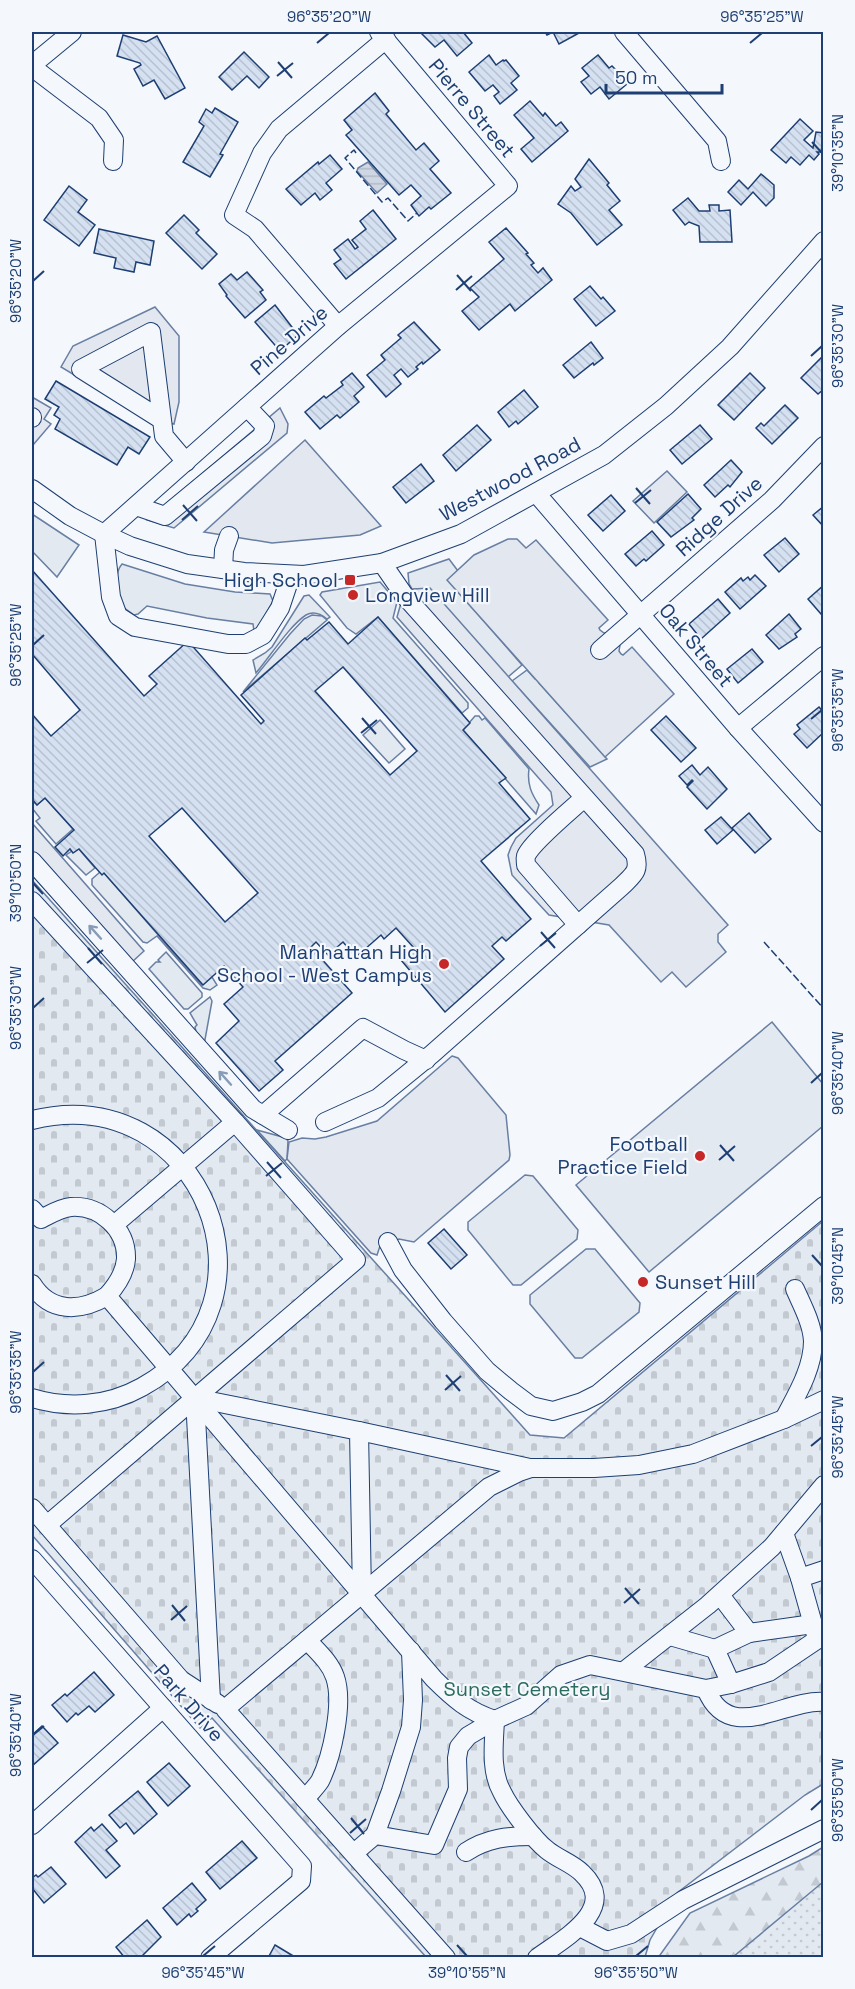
<svg xmlns="http://www.w3.org/2000/svg" width="855" height="1989" viewBox="0 0 855 1989" font-family="'Space Grotesk',sans-serif">
<style>
.grass{fill:#e3e9f0;stroke:#687fa3;stroke-width:1.5}
.forest{fill:url(#forest-firs);stroke:#687fa3;stroke-width:1.5}
.cemetery{fill:url(#cemetery-stones);stroke:#687fa3;stroke-width:1.5}
.park{fill:url(#park-dots);stroke:#687fa3;stroke-width:1.5}
.parking{fill:#e3e8f0;stroke:#687fa3;stroke-width:1.5}
.water{fill:url(#water-rules);stroke:#687fa3;stroke-width:1.5}
.building{fill:url(#building-back-hatch);stroke:#1d3f73;stroke-width:1.5;fill-rule:evenodd}
.lines{fill:none;stroke-linecap:round;stroke-linejoin:round}
.minor-casing{stroke:#1d3f73;stroke-width:20}
.minor{stroke:#f4f7fb;stroke-width:18}
.fence{stroke:#1d3f73;stroke-width:1.5;stroke-dasharray:8 3;stroke-linecap:butt}
.oneway{stroke:#889bb7}
.ticks{fill:none;stroke:#1d3f73;stroke-width:2}
.poi-dot{fill:#c62828;stroke:#f4f7fb;stroke-width:2}
.labels{text-anchor:middle;dominant-baseline:central;stroke-width:4.5;stroke-linejoin:round;paint-order:stroke}
.street-label{font-size:20px;fill:#1d3f73;stroke:#f4f7fb}
.poi-label{font-size:20px;fill:#1d3f73;stroke:#f4f7fb;text-anchor:end}
.park-label{font-size:20px;fill:#2c6c60;stroke:#f4f7fb}
.neatline{fill:none;stroke:#1d3f73;stroke-width:2}
.ticks-label{font-size:15px;text-anchor:middle;fill:#1d3f73}
</style>
<defs>
<pattern id="forest-firs" width="22" height="20" patternUnits="userSpaceOnUse" patternTransform="scale(1.5)"><rect width="22" height="20" fill="#e3e9f0"/><path d="M5 1l3.5 6h-7zM16 11l3.5 6h-7z" fill="#c2c9d1"/></pattern>
<pattern id="cemetery-stones" width="16" height="16" patternUnits="userSpaceOnUse" patternTransform="scale(1.5)"><rect width="16" height="16" fill="#e3e9f0"/><path d="M2 7V4a2 2 0 0 1 4 0v3zM10 15v-3a2 2 0 0 1 4 0v3z" fill="#c2c9d1"/></pattern>
<pattern id="park-dots" width="8" height="8" patternUnits="userSpaceOnUse" patternTransform="scale(1.5)"><rect width="8" height="8" fill="#e3e9f0"/><path d="M2 2h.1M6 6h.1" fill="none" stroke="#c2c9d1" stroke-width="1.8" stroke-linecap="round"/></pattern>
<pattern id="water-rules" width="6" height="5" patternUnits="userSpaceOnUse" patternTransform="scale(1.5)"><rect width="6" height="5" fill="#cfd7e4"/><path d="M0 2.5h6" fill="none" stroke="#b1bac7"/></pattern>
<pattern id="building-back-hatch" width="6" height="6" patternUnits="userSpaceOnUse" patternTransform="scale(1.5)"><rect width="6" height="6" fill="#d5e0f0"/><path d="M-1 5l2 2M0 0l6 6M5-1l2 2" fill="none" stroke="#b6c1d1"/></pattern>
</defs>
<rect width="100%" height="100%" fill="#f4f7fb"/>
<g class="grass">
<polygon points="32,514 79,545 57,577 32,551"/>
<polygon points="449,559 458,571 448,580 522,665 508,677 430,589 412,589 409,584 408,573"/>
<path d="M122,564L185,584L235,592L270,594L273,601L259,626L254,631L253,624L207,618L147,606L138,614L134,615L123,607C119,593 112,576 122,564Z"/>
<polygon points="380,582 397,602 393,618 468,703 468,708 462,713 378,617 356,634 347,628 320,595 322,592"/>
<path d="M309,595L330,617L327,619C321,614 313,611 306,615C290,625 269,658 256,673L253,660L265,653L272,647L304,596Z"/>
<polygon points="312,615 322,616 327,620 243,692 290,634 304,619"/>
<polygon points="527,670 535,679 543,671 539,683 607,759 590,767 512,681"/>
<path d="M475,716H479L482,720L485,718L529,769C527,784 531,793 539,805L536,814L463,730Z"/>
<polygon points="380,720 405,749 389,763 363,735"/>
<polygon points="45,798 73,829 56,844 36,821 40,818 32,808 34,802 37,805"/>
<polygon points="79,849 95,868 86,875 66,855 72,851"/>
<polygon points="100,872 104,873 202,985 212,977 217,985 210,990 203,988 157,936 147,943 143,942 92,885 92,879"/>
<polygon points="166,952 202,993 202,997 188,1009 184,1009 149,969 156,962 160,962 158,960"/>
<polygon points="210,997 212,1001 204,1045 197,1037 195,1027 197,1025 190,1013"/>
<polygon points="772,1022 823,1084 823,1126 649,1272 576,1185"/>
<polygon points="257,1130 286,1138 288,1141 287,1159 285,1161"/>
<polygon points="525,1175 533,1176 578,1230 577,1239 521,1285 513,1285 468,1230 468,1222"/>
<polygon points="586,1249 595,1249 640,1303 639,1312 582,1358 575,1358 530,1304 530,1295"/>
</g>
<polygon class="forest" points="823,1847 823,1957 660,1958 660,1955 690,1913 809,1856"/>
<polygon class="cemetery" points="32,880 530,1435 564,1438 823,1221 823,1784 805,1795 677,1893 650,1940 645,1957 426,1957 212,1718 200,1728 32,1535"/>
<polygon class="park" points="823,1882 823,1957 733,1957"/>
<g class="parking">
<polygon points="155,307 179,336 179,402 174,424 144,417 61,367 73,346"/>
<polygon points="32,397 51,408 44,419 51,424 33,445"/>
<polygon points="280,408 288,424 287,433 174,528 147,520"/>
<polygon points="305,440 381,526 360,535 272,543 204,532"/>
<polygon points="667,471 687,492 654,523 633,501"/>
<polygon points="508,539 517,539 526,548 536,540 608,620 599,628 600,630 604,633 610,632 620,645 619,651 621,654 623,655 632,647 674,694 605,757 447,580 474,555"/>
<polygon points="430,588 728,925 718,934 718,942 726,952 686,987 672,972 661,982 609,925 549,915 512,875 508,855 511,847 516,838 553,805 551,792 397,617 401,603 414,589"/>
<polygon points="32,823 144,951 120,973 32,875"/>
<polygon points="452,1056 458,1058 506,1115 510,1155 509,1160 414,1242 399,1239 380,1246 377,1255 371,1253 287,1159 289,1142 302,1138 315,1139 326,1137 377,1121"/>
</g>
<polygon class="water" points="368,162 387,184 377,193 357,171 358,168"/>
<g class="building">
<polygon points="420,32 463,32 472,43 457,56 444,40 435,47"/>
<polygon points="545,32 578,32 579,33 559,44 553,32 547,35"/>
<polygon points="123,35 146,42 157,36 185,88 165,99 154,80 143,86 134,69 141,65 140,63 117,56"/>
<polygon points="244,52 269,77 259,88 247,76 232,90 219,77"/>
<polygon points="489,55 496,65 503,60 504,61 506,60 519,76 511,83 517,90 500,104 494,96 499,92 493,85 485,91 469,72"/>
<polygon points="598,55 609,68 612,66 615,69 627,84 609,99 600,87 591,94 581,82 589,76 582,68"/>
<polygon points="375,93 389,111 386,114 416,150 424,143 439,161 430,169 451,193 431,209 429,207 419,216 411,205 421,196 411,185 399,195 346,135 352,130 344,120"/>
<polygon points="530,101 543,116 545,113 556,126 561,122 568,131 532,162 521,149 534,138 514,115"/>
<polygon points="215,108 238,122 220,154 223,155 210,177 183,162 204,126 199,122 206,109 212,113"/>
<polygon points="800,119 813,131 804,140 813,148 816,132 824,133 821,152 817,152 819,154 814,160 809,155 800,165 791,157 786,163 771,150"/>
<polygon points="330,155 342,169 326,183 332,190 320,200 315,193 301,205 286,189 318,162 319,164"/>
<polygon points="589,159 609,183 607,185 620,201 609,210 622,225 597,245 571,213 558,204 571,186 575,191 581,187 575,179"/>
<polygon points="761,174 774,185 774,198 766,206 753,192 741,205 728,192 739,180 748,189"/>
<polygon points="69,186 87,200 78,212 95,225 79,246 44,220"/>
<polygon points="688,198 699,211 710,211 709,205 719,205 719,211 730,210 732,242 700,242 699,226 689,222 685,225 673,210"/>
<polygon points="373,210 396,239 346,279 334,264 341,259 334,250 348,239 355,249 358,247 352,240 366,229 360,221"/>
<polygon points="184,215 199,230 196,233 217,254 202,269 166,233"/>
<polygon points="506,228 528,253 526,254 534,263 531,265 538,273 543,268 552,280 515,311 510,304 479,330 462,311 479,297 470,288 504,259 489,242"/>
<polygon points="99,229 154,241 150,265 136,262 134,272 114,268 116,258 94,253"/>
<polygon points="247,272 263,290 260,292 266,300 245,318 226,296 227,295 219,284 231,274 237,280"/>
<polygon points="590,286 601,299 603,297 615,311 596,326 574,299"/>
<polygon points="275,305 298,335 280,351 255,322"/>
<polygon points="414,322 440,350 423,364 422,362 416,367 418,369 408,377 401,369 394,375 401,384 386,397 367,375 385,360 381,355 401,338 398,335"/>
<polygon points="591,342 603,358 594,365 593,363 574,378 563,365"/>
<polygon points="822,357 824,358 824,389 818,394 801,378"/>
<polygon points="352,373 364,387 354,396 359,402 340,418 337,415 320,429 305,412 324,396 326,398 343,385 341,382"/>
<polygon points="750,373 765,388 734,420 718,405"/>
<polygon points="56,381 150,437 139,454 128,447 117,465 55,429 60,419 54,415 59,407 45,399"/>
<polygon points="524,390 538,407 518,424 516,421 509,427 498,412"/>
<polygon points="785,405 798,418 772,444 756,428 761,423 764,426"/>
<polygon points="477,425 491,440 456,471 443,455"/>
<polygon points="700,425 712,439 682,464 670,450"/>
<polygon points="731,460 742,472 730,487 728,485 715,497 704,485"/>
<polygon points="421,464 434,481 406,503 393,487"/>
<polygon points="688,494 701,509 692,518 694,520 671,537 657,522"/>
<polygon points="611,495 625,511 603,531 588,515"/>
<polygon points="824,506 824,527 813,515"/>
<polygon points="652,531 664,545 646,561 644,559 636,566 625,554"/>
<polygon points="785,538 799,554 779,572 764,555"/>
<path d="M32,570L144,696L157,684L149,676L188,641L261,724L264,721L241,695L305,638L307,640L329,622L348,644L378,617L470,723L463,730L506,778L499,783L530,819L481,861L531,919L506,941L502,937L492,946L504,959L445,1012L401,960L414,948L396,928L384,939L381,935L356,957L343,942L328,955L316,942L311,947L352,993L275,1061L283,1070L259,1091L216,1043L239,1021L224,1004L243,987L224,966L203,985L104,873L102,875L79,849L73,853L70,849L63,856L55,847L74,830L45,798L37,805L32,799V714L51,736L80,710L32,654ZM343,667L417,751L390,775L315,691ZM182,808L258,893L225,922L149,836Z"/>
<polygon points="755,575 766,586 740,609 725,592 741,578 743,581 748,577 750,580"/>
<polygon points="824,585 824,612 821,614 808,599"/>
<polygon points="718,599 730,613 701,639 689,624"/>
<polygon points="789,614 801,629 795,634 797,637 779,649 766,635"/>
<polygon points="752,649 763,662 738,683 727,669"/>
<polygon points="819,707 824,713 824,732 807,748 794,734 800,729 797,725"/>
<polygon points="666,716 696,748 681,762 651,730"/>
<polygon points="692,765 700,775 708,767 727,789 707,809 687,787 693,781 692,780 687,785 679,776"/>
<polygon points="749,813 771,839 755,853 732,828"/>
<polygon points="721,817 733,830 717,844 705,830"/>
<polygon points="444,1229 467,1255 451,1269 428,1243"/>
<polygon points="94,1672 114,1695 95,1712 89,1706 78,1715 76,1713 67,1722 52,1705 65,1694 67,1696"/>
<polygon points="42,1726 58,1743 32,1766 32,1735"/>
<polygon points="169,1763 190,1786 168,1806 147,1782"/>
<polygon points="138,1791 157,1814 134,1834 126,1823 120,1828 109,1815"/>
<polygon points="102,1824 117,1841 106,1850 120,1866 106,1878 75,1842 91,1827 94,1831"/>
<polygon points="242,1841 257,1858 220,1889 206,1872"/>
<polygon points="51,1867 66,1884 44,1903 32,1888 32,1878 36,1875 38,1877"/>
<polygon points="192,1883 206,1900 196,1909 198,1911 191,1917 189,1914 177,1925 163,1908"/>
<polygon points="147,1920 161,1937 140,1958 125,1958 116,1947"/>
<polygon points="275,1945 295,1957 294,1958 268,1958"/>
</g>
<g class="lines">
<g class="minor-casing">
<g id="minor">
<polyline points="624,32 717,141 721,161"/>
<polyline points="32,65 72,32"/>
<polyline points="32,67 99,118 114,140 113,161"/>
<polyline points="338,326 255,229 234,215 262,153 279,129 386,39"/>
<polyline points="32,418 32,417"/>
<polyline points="162,420 81,369 151,332 164,436 186,462"/>
<polyline points="32,489 70,516 104,534 130,546 187,564 244,572 304,575 382,563 461,534 604,455 666,406 730,347 824,241"/>
<polyline points="536,493 738,728 824,823"/>
<polyline points="136,506 165,516 262,436 265,426 247,407"/>
<polyline points="104,534 338,326 508,186 379,32"/>
<polyline points="104,534 111,597 118,616 135,627 228,644 246,644 263,635 280,608 291,575"/>
<polyline points="223,569 224,550 229,536"/>
<polyline points="600,650 772,500 824,446"/>
<polyline points="738,728 824,656"/>
<polyline points="32,861 253,1109 288,1130"/>
<polyline points="32,901 235,1122 356,1260 47,1525"/>
<path d="M578,925L526,865C526,861 525,860 526,856C531,843 572,809 584,798"/>
<polyline points="263,1115 363,1028 404,1050 426,1060"/>
<path d="M32,1120C201,1078 292,1304 142,1387C108,1406 68,1409 32,1398"/>
<path d="M325,1122L378,1098L432,1054L622,886C634,874 640,871 635,854L404,595L382,563"/>
<path d="M32,1209L41,1219C51,1214 60,1208 71,1207C100,1205 127,1229 126,1259C125,1273 116,1286 107,1296L434,1679C453,1698 469,1712 495,1720"/>
<polyline points="115,1224 235,1122"/>
<polyline points="388,1242 403,1270 443,1321 487,1371 511,1391 531,1406 553,1411 582,1402 598,1394 824,1206"/>
<path d="M32,1284C50,1313 80,1312 107,1296"/>
<path d="M784,1419C796,1396 813,1369 813,1341C812,1323 802,1305 795,1289"/>
<polyline points="359,1431 530,1468"/>
<polyline points="32,1508 181,1680 218,1704"/>
<polyline points="784,1533 800,1578 816,1635"/>
<polyline points="32,1559 302,1866 301,1881 210,1958"/>
<polyline points="800,1578 824,1570"/>
<polyline points="720,1595 749,1633"/>
<polyline points="670,1636 715,1649 749,1633 813,1624"/>
<polyline points="715,1649 731,1684"/>
<polyline points="624,1671 708,1605 772,1547 824,1485"/>
<path d="M706,1689C729,1746 783,1699 824,1702"/>
<polyline points="211,1700 195,1398 359,1431 362,1594"/>
<path d="M495,1720C494,1743 490,1771 502,1792C509,1807 534,1840 547,1850C558,1859 572,1863 582,1873C620,1909 563,1939 537,1958"/>
<path d="M305,1799C310,1793 316,1787 320,1781C332,1757 344,1703 335,1677C330,1662 317,1651 307,1640"/>
<polyline points="32,1825 163,1708"/>
<polyline points="375,1835 391,1791 411,1727 413,1700 411,1651"/>
<path d="M466,1852C487,1838 508,1836 533,1836"/>
<polyline points="354,1853 375,1835 434,1845 458,1789 457,1758 459,1747 468,1736 495,1720 526,1706 561,1675 590,1665 706,1689 731,1684 769,1672 824,1635"/>
<polyline points="580,1927 607,1941 631,1934 683,1900 824,1829"/>
<polyline points="446,1958 225,1709 489,1487 519,1472 531,1468 594,1468 639,1465 693,1454 784,1419 824,1400"/>
</g>
</g>
<use href="#minor" class="minor"/>
<g class="fence">
<polyline points="356,153 354,150 345,158 382,202 388,198 408,221 417,213"/>
<polyline points="764,942 824,1009"/>
</g>
</g>
<defs><path id="oneway-shaft" d="M-6 0H5M1.5-3L5.5 0L1.5 3" fill="none" stroke-width="1.6" stroke-linecap="round" stroke-linejoin="round" transform="scale(1.5)"/></defs>
<g class="oneway">
<use href="#oneway-shaft" transform="translate(95 932) rotate(-132)"/>
<use href="#oneway-shaft" transform="translate(225 1078) rotate(-132)"/>
</g>
<path class="ticks" d="M317,43L329,33M750,43L762,33M278,62L292,78M277,76L293,63M812,142L822,153M457,275L471,291M33,281L44,271M456,290L472,276M811,356L822,346M636,488L650,504M635,503L651,490M183,505L197,521M182,520L198,506M33,645L44,635M362,718L376,734M811,719L822,710M361,733L377,720M33,883L43,894M541,932L555,948M540,946L556,933M88,948L102,964M87,963L103,950M33,1008L44,998M811,1083L822,1073M720,1145L734,1161M719,1160L735,1146M267,1162L281,1178M266,1176L282,1163M812,1255L822,1266M33,1372L44,1362M446,1375L460,1391M445,1390L461,1376M811,1446L822,1437M625,1588L639,1604M624,1603L640,1589M172,1605L185,1621M171,1620L187,1606M33,1735L44,1726M811,1810L822,1800M351,1818L364,1834M350,1833L366,1819M457,1945L467,1956M203,1956L215,1946M636,1956L648,1946"/>
<g class="poi-dot">
<rect x="344" y="574" width="12" height="12" rx="3"/>
<circle cx="353" cy="595" r="6"/>
<circle cx="444" cy="964" r="6"/>
<circle cx="700" cy="1156" r="6"/>
<circle cx="643" cy="1282" r="6"/>
</g>
<g class="labels">
<g class="street-label">
<text transform="translate(472 108) rotate(50)">Pierre Street</text>
<text transform="translate(289 340) rotate(-41)">Pine Drive</text>
<text transform="translate(510 479) rotate(-28)">Westwood Road</text>
<text transform="translate(719 516) rotate(-42)">Ridge Drive</text>
<text transform="translate(696 645) rotate(50)">Oak Street</text>
<text transform="translate(189 1703) rotate(49)">Park Drive</text>
</g>
<g class="poi-label">
<text x="338" y="580">High School</text>
<text x="365" y="595" text-anchor="start">Longview Hill</text>
<text x="432" y="952">Manhattan High<tspan x="432" dy="23">School - West Campus</tspan></text>
<text x="688" y="1144">Football<tspan x="688" dy="23">Practice Field</tspan></text>
<text x="655" y="1282" text-anchor="start">Sunset Hill</text>
</g>
<g class="park-label">
<text x="527" y="1689">Sunset Cemetery</text>
</g>
</g>
<rect width="855" height="1989" fill="none" stroke="#f4f7fb" stroke-width="66"/>
<path d="M606 84v9h116v-9" fill="none" stroke="#1d3f73" stroke-width="3"/>
<text x="615" y="84" font-size="18" fill="#1d3f73" stroke="#f4f7fb" stroke-width="4.5" paint-order="stroke">50 m</text>
<rect x="33" y="33" width="789" height="1923" class="neatline"/>
<g class="ticks-label">
<text x="329" y="22">96°35'20"W</text>
<text x="762" y="22">96°35'25"W</text>
<text transform="translate(838 153) rotate(-90)" y="5">39°10'35"N</text>
<text transform="translate(16 281) rotate(-90)" y="5">96°35'20"W</text>
<text transform="translate(838 346) rotate(-90)" y="5">96°35'30"W</text>
<text transform="translate(16 645) rotate(-90)" y="5">96°35'25"W</text>
<text transform="translate(838 710) rotate(-90)" y="5">96°35'35"W</text>
<text transform="translate(16 883) rotate(-90)" y="5">39°10'50"N</text>
<text transform="translate(16 1008) rotate(-90)" y="5">96°35'30"W</text>
<text transform="translate(838 1073) rotate(-90)" y="5">96°35'40"W</text>
<text transform="translate(838 1266) rotate(-90)" y="5">39°10'45"N</text>
<text transform="translate(16 1372) rotate(-90)" y="5">96°35'35"W</text>
<text transform="translate(838 1437) rotate(-90)" y="5">96°35'45"W</text>
<text transform="translate(16 1735) rotate(-90)" y="5">96°35'40"W</text>
<text transform="translate(838 1800) rotate(-90)" y="5">96°35'50"W</text>
<text x="203" y="1978">96°35'45"W</text>
<text x="467" y="1978">39°10'55"N</text>
<text x="636" y="1978">96°35'50"W</text>
</g>
</svg>
